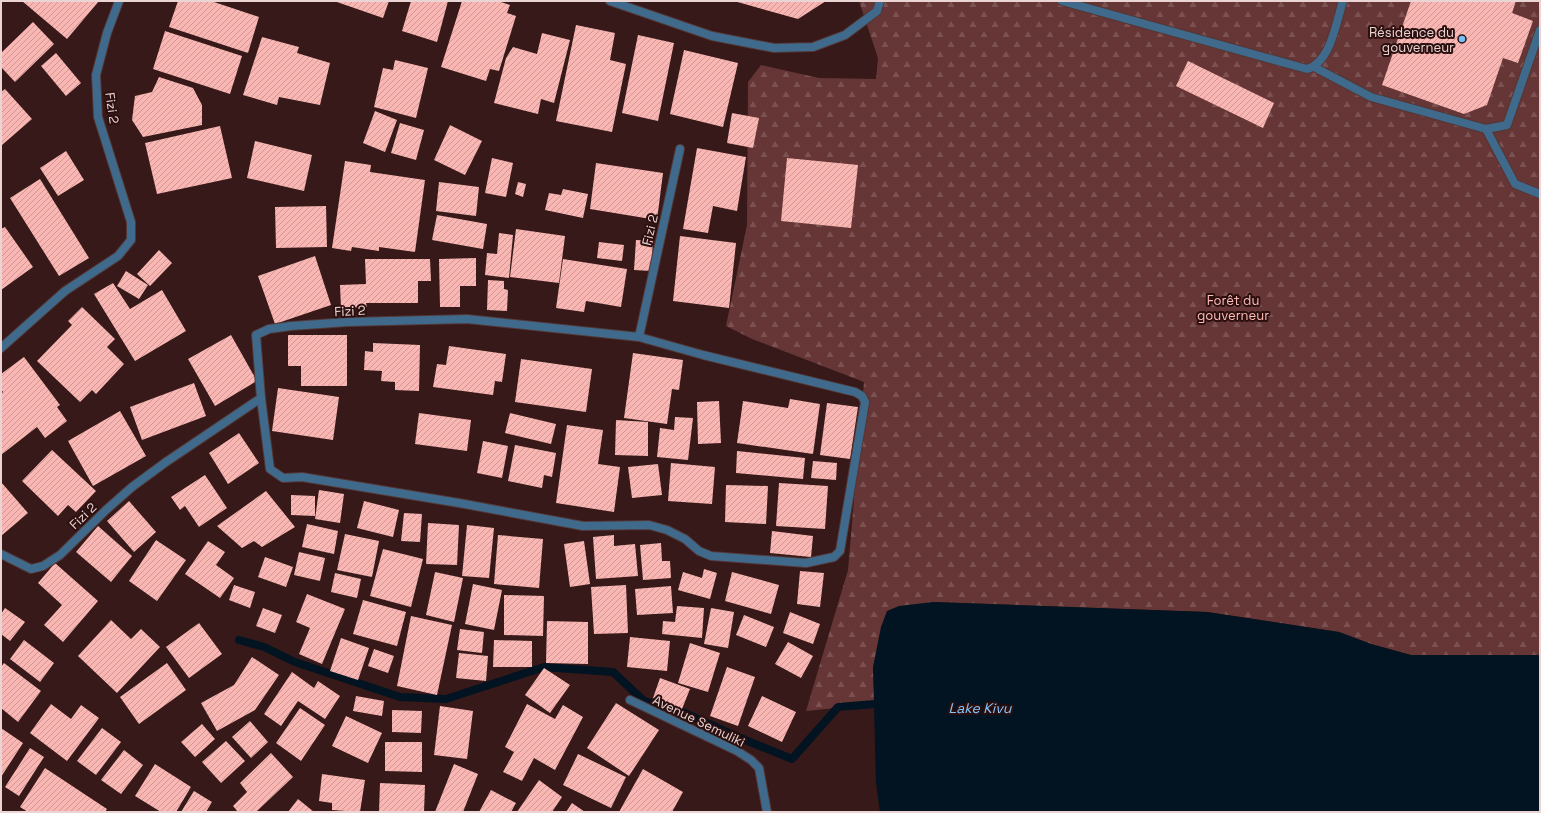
<svg xmlns="http://www.w3.org/2000/svg" width="1541" height="813" viewBox="0 0 1541 813" font-family="'Space Grotesk',sans-serif">
<style>
.forest{fill:url(#forest-firs)}
.water{fill:#021322}
.lines{fill:none;stroke-linecap:round;stroke-linejoin:round}
.stream{stroke:#021322;stroke-width:8}
.building{fill:url(#building-hatch)}
.service-casing{stroke:#533736;stroke-width:10}
.minor-casing{stroke:#533736;stroke-width:10}
.service{stroke:#406a8b;stroke-width:8}
.minor{stroke:#406a8b;stroke-width:8}
.poi-dot{fill:#78bff7;stroke:#2c0f0f;stroke-width:1.5}
.labels{text-anchor:middle;dominant-baseline:central;stroke-width:4;stroke-linejoin:round;paint-order:stroke}
.poi-label{font-size:13px;fill:#ead5d4;stroke:#2c0f0f;text-anchor:end}
.street-label{font-size:13px;fill:#ead5d4;stroke:#2c0f0f}
.park-label{font-size:13px;fill:#ffbdb8;stroke:#2c0f0f}
.water-label{font-size:14px;font-style:italic;fill:#84c7fd;stroke:#2c0f0f}
</style>
<defs>
<pattern id="forest-firs" width="22" height="20" patternUnits="userSpaceOnUse"><rect width="22" height="20" fill="#653635"/><path d="M5 1l3.5 6h-7zM16 11l3.5 6h-7z" fill="#7b5251"/></pattern>
<pattern id="building-hatch" width="6" height="6" patternUnits="userSpaceOnUse"><rect width="6" height="6" fill="#f9b6b2"/><path d="M-1 1l2-2M0 6l6-6M5 7l2-2" fill="none" stroke="#cc9896"/></pattern>
</defs>
<rect width="100%" height="100%" fill="#361918"/>
<polygon class="forest" points="859,1 1540,1 1540,655 1411,655 1371,644 1339,632 1207,612 933,602 873,667 875,704 806,711 848,570 864,382 752,339 726,326 747,225 748,82 761,65 819,78 876,79 878,58"/>
<polygon class="water" points="933,602 1207,612 1339,632 1371,644 1411,655 1540,655 1540,812 880,812 876,782 873,667 881,627 887,611 899,606"/>
<g class="lines">
<polyline class="stream" points="239,640 264,647 295,662 400,697 446,699 544,667 613,672 644,701 680,711 738,737 792,759 838,707 875,704"/>
</g>
<g class="building">
<polygon points="22,1 99,1 67,39"/>
<polygon points="178,1 211,1 259,17 248,53 169,27"/>
<polygon points="334,1 389,1 383,18"/>
<polygon points="411,1 448,1 437,42 402,31"/>
<polygon points="462,1 498,1 510,5 507,13 516,16 499,71 490,69 486,81 441,67"/>
<polygon points="734,1 826,1 798,19"/>
<polygon points="1411,1 1516,1 1512,13 1533,21 1518,63 1503,58 1487,105 1464,114 1382,85"/>
<polygon points="33,22 54,44 15,82 1,67 1,53"/>
<polygon points="576,25 615,33 610,60 626,64 612,132 556,121"/>
<polygon points="165,31 242,56 230,94 153,69"/>
<polygon points="542,33 570,40 554,103 541,99 538,114 494,103 506,58 513,47 537,54"/>
<polygon points="638,35 674,43 658,121 622,113"/>
<polygon points="262,37 299,47 297,53 330,63 320,105 279,97 277,105 243,95"/>
<polygon points="684,50 738,63 723,127 670,114"/>
<polygon points="56,53 81,83 66,96 41,66"/>
<polygon points="395,60 428,68 416,118 374,107 383,68 393,70"/>
<polygon points="1188,61 1274,103 1263,128 1176,86"/>
<polygon points="159,77 193,88 202,105 202,125 143,137 132,120 135,96 152,92"/>
<polygon points="5,89 32,119 2,145 1,143 1,92"/>
<polygon points="375,111 397,120 385,152 363,143"/>
<polygon points="732,113 759,118 753,148 727,143"/>
<polygon points="400,123 424,130 416,160 391,153"/>
<polygon points="450,125 482,141 465,175 434,160"/>
<polygon points="220,126 232,178 157,194 145,143"/>
<polygon points="255,141 312,155 304,191 247,178"/>
<polygon points="697,148 746,157 737,211 713,206 708,233 683,229"/>
<polygon points="66,151 84,180 58,196 40,168"/>
<polygon points="492,158 513,163 506,197 485,193"/>
<polygon points="787,158 858,165 851,228 781,221"/>
<polygon points="345,161 371,165 370,172 425,180 415,252 379,247 379,251 352,247 351,251 332,248"/>
<polygon points="596,163 663,173 657,220 590,209"/>
<polygon points="40,179 89,258 59,276 10,198"/>
<polygon points="439,182 479,187 476,216 436,211"/>
<polygon points="518,182 526,184 523,197 515,194"/>
<polygon points="563,189 588,194 583,218 545,210 549,193 561,195"/>
<polygon points="326,206 327,247 276,248 275,207"/>
<polygon points="437,215 487,224 483,249 432,240"/>
<polygon points="5,227 33,267 1,290 1,229"/>
<polygon points="516,229 565,236 559,283 510,277"/>
<polygon points="499,233 513,235 509,278 485,275 487,253 497,254"/>
<polygon points="680,236 736,243 729,308 673,301"/>
<polygon points="636,240 653,241 651,271 634,270"/>
<polygon points="599,242 624,245 622,261 597,258"/>
<polygon points="159,250 172,263 150,286 137,274"/>
<polygon points="315,256 331,305 275,324 258,276"/>
<polygon points="476,258 476,286 460,286 460,307 440,307 439,259"/>
<polygon points="365,259 430,259 431,281 418,281 418,303 366,303 367,307 341,308 340,285 366,284"/>
<polygon points="563,259 627,269 621,307 586,301 584,312 556,308"/>
<polygon points="126,271 148,285 139,299 117,286"/>
<polygon points="488,280 504,281 504,289 508,290 507,311 487,310"/>
<polygon points="113,283 130,309 162,290 186,331 135,361 94,294"/>
<polygon points="82,307 115,339 107,347 124,364 96,394 92,390 80,402 37,361 72,325 68,321"/>
<polygon points="231,335 257,381 215,406 188,359"/>
<polygon points="288,335 347,335 347,386 301,386 301,366 288,366"/>
<polygon points="373,343 420,345 419,391 395,390 395,382 381,381 382,371 364,370 365,351 373,352"/>
<polygon points="449,346 506,354 502,382 495,381 493,395 433,387 437,364 446,365"/>
<polygon points="633,353 683,360 679,390 672,389 667,424 624,418"/>
<polygon points="24,357 60,405 57,407 67,421 45,438 37,427 1,455 1,394 3,392 1,389 1,374"/>
<polygon points="521,359 592,369 586,412 515,402"/>
<polygon points="194,383 206,416 142,440 130,407"/>
<polygon points="278,388 339,397 333,440 272,431"/>
<polygon points="790,399 820,404 813,454 737,443 743,401 788,408"/>
<polygon points="719,401 721,443 698,444 697,402"/>
<polygon points="827,403 858,407 850,459 820,455"/>
<polygon points="120,411 146,456 93,486 68,441"/>
<polygon points="419,413 471,420 467,451 415,444"/>
<polygon points="510,413 556,424 551,444 505,433"/>
<polygon points="675,417 693,418 688,460 657,457 660,428 674,430"/>
<polygon points="616,420 648,422 648,456 615,455"/>
<polygon points="567,425 603,430 598,464 620,467 614,512 556,503"/>
<polygon points="239,433 259,463 228,484 209,453"/>
<polygon points="483,441 508,446 502,478 477,473"/>
<polygon points="515,445 556,453 552,477 544,475 542,488 508,481"/>
<polygon points="52,450 96,491 76,512 68,505 58,516 22,481"/>
<polygon points="737,451 805,458 803,479 736,473"/>
<polygon points="813,461 837,463 836,480 811,478"/>
<polygon points="671,463 715,467 712,504 668,501"/>
<polygon points="658,464 662,495 632,498 628,467"/>
<polygon points="205,475 227,508 199,527 185,506 180,510 171,497"/>
<polygon points="1,482 28,513 1,536"/>
<polygon points="779,483 828,486 825,529 776,526"/>
<polygon points="726,485 768,486 766,524 725,522"/>
<polygon points="319,490 344,494 340,523 315,519"/>
<polygon points="266,491 295,527 262,547 254,541 242,548 217,526"/>
<polygon points="291,495 315,496 315,516 291,515"/>
<polygon points="129,501 156,532 134,552 107,521"/>
<polygon points="364,501 399,510 393,537 357,528"/>
<polygon points="404,513 422,514 420,542 401,541"/>
<polygon points="428,523 459,525 457,565 426,564"/>
<polygon points="307,524 338,531 334,554 302,547"/>
<polygon points="467,525 494,528 489,578 462,576"/>
<polygon points="98,526 132,556 111,582 76,552"/>
<polygon points="772,531 813,536 811,557 770,553"/>
<polygon points="345,534 379,541 372,577 337,570"/>
<polygon points="498,535 543,539 539,588 494,584"/>
<polygon points="614,535 614,546 635,544 638,576 596,579 593,537"/>
<polygon points="156,540 186,560 157,601 129,581"/>
<polygon points="208,541 225,552 216,565 234,578 220,598 185,574"/>
<polygon points="584,541 590,584 570,587 564,544"/>
<polygon points="661,543 662,561 670,561 671,578 643,580 640,545"/>
<polygon points="383,549 423,559 411,607 370,596"/>
<polygon points="299,552 325,558 320,581 294,575"/>
<polygon points="265,557 293,567 286,587 258,577"/>
<polygon points="55,563 98,601 63,642 44,625 62,605 38,583"/>
<polygon points="704,569 717,573 710,599 678,590 683,572 702,578"/>
<polygon points="800,571 824,573 820,607 797,604"/>
<polygon points="435,572 463,578 454,622 426,615"/>
<polygon points="732,572 779,585 771,614 725,601"/>
<polygon points="335,573 361,579 357,598 331,592"/>
<polygon points="473,584 502,590 494,630 465,624"/>
<polygon points="234,585 255,592 250,608 229,600"/>
<polygon points="626,585 628,633 594,634 591,587"/>
<polygon points="671,586 673,613 637,615 635,589"/>
<polygon points="307,594 345,609 322,664 299,654 310,628 296,622"/>
<polygon points="504,595 544,596 543,636 504,635"/>
<polygon points="363,600 406,612 397,646 353,634"/>
<polygon points="677,606 704,608 702,638 662,634 663,621 675,622"/>
<polygon points="5,608 25,622 10,641 1,634 1,614"/>
<polygon points="263,608 282,615 275,633 256,626"/>
<polygon points="711,608 734,612 728,648 704,644"/>
<polygon points="790,612 820,624 813,644 783,633"/>
<polygon points="744,615 774,627 766,647 736,635"/>
<polygon points="411,616 452,625 437,695 397,686"/>
<polygon points="111,620 131,639 141,629 160,647 117,693 78,656"/>
<polygon points="547,621 588,622 588,664 546,663"/>
<polygon points="199,623 222,654 189,678 166,647"/>
<polygon points="460,629 484,632 482,653 457,650"/>
<polygon points="630,637 670,641 667,671 627,667"/>
<polygon points="341,638 369,648 358,680 330,671"/>
<polygon points="24,640 54,663 40,682 10,659"/>
<polygon points="494,640 532,641 532,667 493,667"/>
<polygon points="788,642 813,656 801,678 775,664"/>
<polygon points="690,643 720,653 708,692 678,683"/>
<polygon points="374,649 394,656 388,673 368,666"/>
<polygon points="459,653 488,656 486,681 456,678"/>
<polygon points="252,657 279,675 255,710 217,731 201,703 234,685"/>
<polygon points="4,663 41,691 18,722 1,708 1,667"/>
<polygon points="167,663 186,690 139,724 120,697"/>
<polygon points="727,667 755,677 738,726 710,716"/>
<polygon points="544,668 570,685 550,713 525,695"/>
<polygon points="292,672 314,688 318,681 340,696 325,719 298,701 281,726 264,714"/>
<polygon points="660,678 690,689 682,709 653,698"/>
<polygon points="356,696 384,701 382,716 353,711"/>
<polygon points="762,696 796,712 782,742 748,726"/>
<polygon points="616,703 659,730 629,776 587,748"/>
<polygon points="51,704 71,719 81,705 99,718 67,761 30,733"/>
<polygon points="527,704 555,719 563,705 583,717 555,770 534,758 522,781 503,772 514,752 505,747"/>
<polygon points="440,706 473,711 467,759 434,755"/>
<polygon points="300,708 325,725 301,761 276,743"/>
<polygon points="392,710 422,711 421,733 392,732"/>
<polygon points="346,716 382,733 368,763 332,746"/>
<polygon points="250,721 268,742 251,758 232,737"/>
<polygon points="202,724 215,739 195,757 181,742"/>
<polygon points="1,728 23,743 1,777"/>
<polygon points="102,728 121,742 96,775 77,761"/>
<polygon points="226,741 245,761 221,783 202,762"/>
<polygon points="385,742 422,742 422,772 385,771"/>
<polygon points="30,748 44,757 19,796 5,787"/>
<polygon points="124,750 143,765 121,794 101,780"/>
<polygon points="271,753 293,777 256,812 238,812 233,806 247,792 240,783"/>
<polygon points="578,754 626,777 611,808 563,785"/>
<polygon points="155,764 191,787 176,812 161,812 135,796"/>
<polygon points="454,764 478,774 463,812 435,812"/>
<polygon points="45,768 107,809 105,812 28,812 20,807"/>
<polygon points="643,769 683,792 672,812 619,812"/>
<polygon points="322,774 365,780 360,812 332,810 332,803 319,801"/>
<polygon points="539,780 562,797 552,812 517,812"/>
<polygon points="380,783 425,785 424,812 379,812"/>
<polygon points="491,790 516,803 511,812 479,812"/>
<polygon points="194,791 212,802 206,812 181,812"/>
<polygon points="298,799 314,812 288,812"/>
<polygon points="572,803 585,812 566,812"/>
</g>
<g class="lines">
<g class="service-casing">
<path id="service" d="M1062,1L1307,69C1331,62 1336,22 1343,1"/>
</g>
<g class="minor-casing">
<g id="minor">
<polyline points="610,1 712,36 774,48 813,47 845,35 877,11 880,1"/>
<polyline points="1314,67 1371,97 1486,129 1507,125 1540,30"/>
<polyline points="1486,129 1515,184 1540,194"/>
<polyline points="1,348 65,291 118,256 131,240 131,222 98,117 96,75 107,33 119,1"/>
<polyline points="261,398 270,469 283,478 302,477 459,503 583,526 649,525 667,530 685,539 699,551 711,556 806,563 834,557 840,551 865,402 862,396 855,392 703,355 639,337"/>
<polyline points="1,554 31,569 43,566 60,555 106,510 132,487 166,462 261,398 256,335 269,329 291,326 348,322 467,319 639,337 680,149"/>
<polyline points="630,700 737,751 751,760 759,768 767,812"/>
</g>
</g>
<use href="#service" class="service"/>
<use href="#minor" class="minor"/>
</g>
<circle class="poi-dot" cx="1462" cy="39" r="4"/>
<g class="labels">
<g class="poi-label">
<text x="1454" y="32">Résidence du<tspan x="1454" dy="15">gouverneur</tspan></text>
</g>
<g class="street-label">
<text transform="translate(112 108) rotate(82)">Fizi 2</text>
<text transform="translate(650 230) rotate(-77)">Fizi 2</text>
<text transform="translate(350 311) rotate(-3)">Fizi 2</text>
<text transform="translate(83 516) rotate(-44)">Fizi 2</text>
<text transform="translate(699 721) rotate(26)">Avenue Semuliki</text>
</g>
<g class="park-label">
<text x="1233" y="300">Forêt du<tspan x="1233" dy="15">gouverneur</tspan></text>
</g>
<g class="water-label">
<text x="980" y="708">Lake Kivu</text>
</g>
</g>
<rect width="1541" height="813" fill="none" stroke="#ead5d4" stroke-width="4"/>
</svg>
